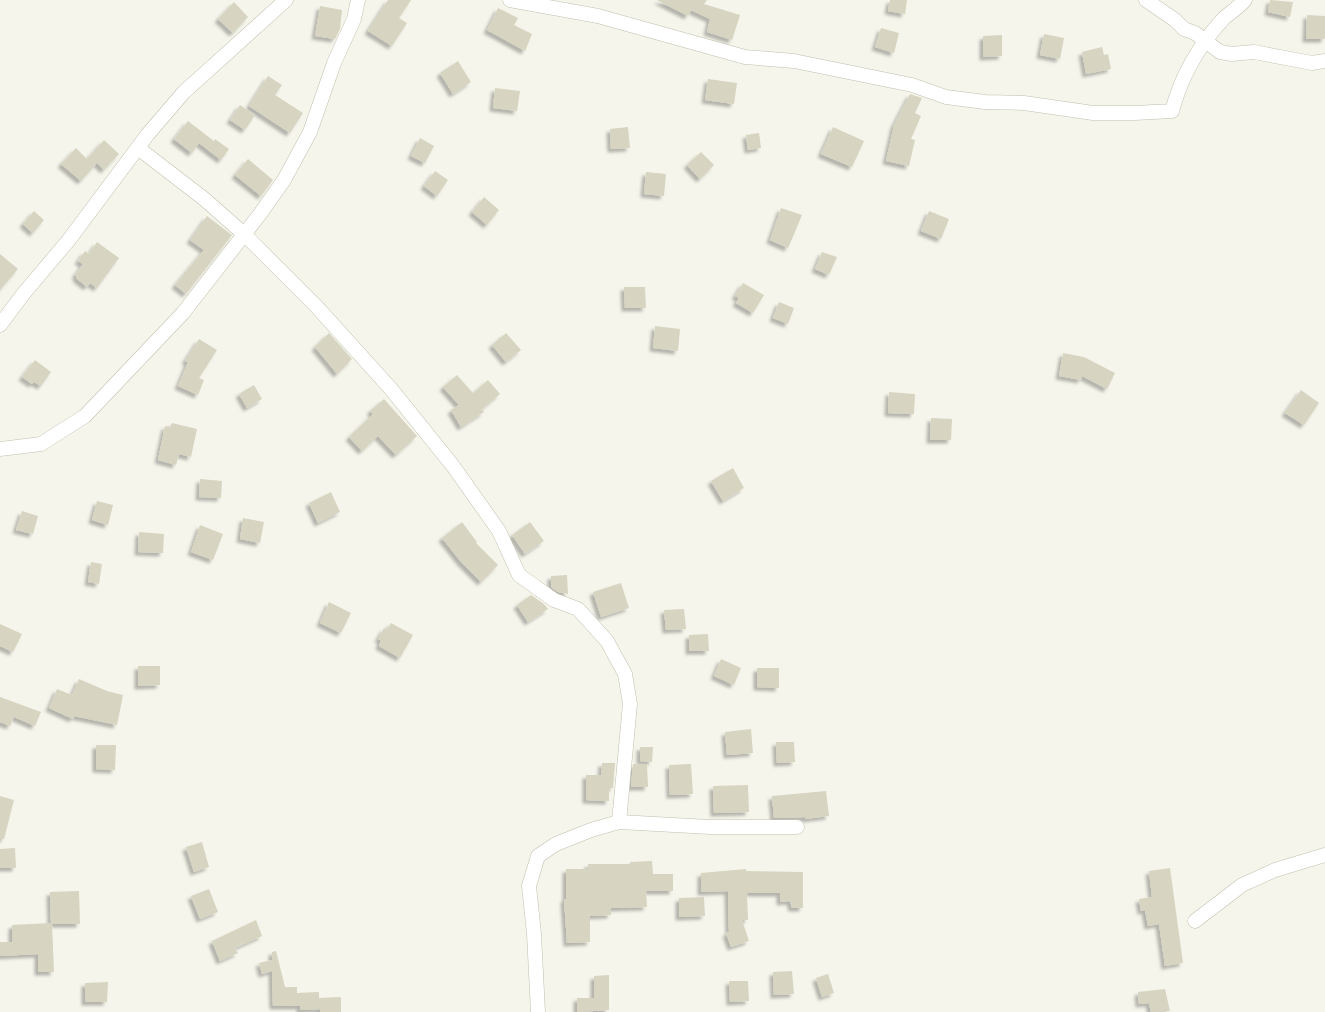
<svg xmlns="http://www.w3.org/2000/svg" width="1325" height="1012" viewBox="0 0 1325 1012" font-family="Ubuntu,sans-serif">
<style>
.building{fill:#d7d4c1;filter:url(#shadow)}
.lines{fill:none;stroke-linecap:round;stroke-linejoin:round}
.minor-casing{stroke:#c1bfae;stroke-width:15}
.minor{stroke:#fff;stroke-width:14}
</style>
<defs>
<filter id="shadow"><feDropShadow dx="-3.5" dy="3.5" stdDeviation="1.5" flood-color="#0004"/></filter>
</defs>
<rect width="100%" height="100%" fill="#f5f5eb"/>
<g class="building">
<polygon points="388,0 411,0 399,18 407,23 392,46 368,31"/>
<polygon points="657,0 707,0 704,4 740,15 732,40 707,32 710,19 691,10 688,16"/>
<polygon points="890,0 907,0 905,14 888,11"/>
<polygon points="1270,0 1293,2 1290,17 1268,12"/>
<polygon points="234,2 248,17 233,33 218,19"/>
<polygon points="320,6 342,10 340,29 335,39 315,36"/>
<polygon points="498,8 518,18 514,25 532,34 525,51 487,30"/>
<polygon points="1307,15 1325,16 1325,39 1306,39"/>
<polygon points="881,28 899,33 894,53 875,47"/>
<polygon points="1044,34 1064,38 1060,59 1040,55"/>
<polygon points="1002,35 1002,56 983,57 983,36"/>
<polygon points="1102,47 1104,55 1108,54 1111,69 1086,74 1082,52"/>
<polygon points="458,61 471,82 453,94 440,73"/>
<polygon points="268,76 282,85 275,95 303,113 290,133 249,106"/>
<polygon points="708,79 737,83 734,104 705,100"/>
<polygon points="495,88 520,91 517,111 493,108"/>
<polygon points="910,94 922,98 915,113 921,116 911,139 915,140 909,166 886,161 894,125"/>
<polygon points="240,105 255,115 245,130 230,120"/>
<polygon points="188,121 214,141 215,139 229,149 221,160 199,143 192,153 174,139"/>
<polygon points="628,127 630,148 611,149 610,129"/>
<polygon points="833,127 864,141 852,167 821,154"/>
<polygon points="759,133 761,148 748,150 746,135"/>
<polygon points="420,138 434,146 425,163 411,156"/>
<polygon points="104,140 119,154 104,170 97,163 81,181 61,164 76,148 87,159"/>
<polygon points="701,152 714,165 700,179 687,165"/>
<polygon points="248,159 273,180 261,196 235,175"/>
<polygon points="435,171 448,180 437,196 424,186"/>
<polygon points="646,172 666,174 664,196 644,194"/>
<polygon points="484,197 499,210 487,225 472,212"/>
<polygon points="781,208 802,215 788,248 770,240"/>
<polygon points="34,211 44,220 33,233 23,224"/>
<polygon points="929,211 949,219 941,239 921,231"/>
<polygon points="207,216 232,235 186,294 175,285 204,250 190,240"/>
<polygon points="97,242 119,258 97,288 90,283 87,287 76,278 77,276 75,275 83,264 78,261 85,251 89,254"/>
<polygon points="822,252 837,257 829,275 815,269"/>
<polygon points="0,254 18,269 0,290"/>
<polygon points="743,283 764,295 753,313 736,303 739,298 735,296"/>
<polygon points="624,287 645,287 646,308 625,308"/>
<polygon points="779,302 794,308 788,324 773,318"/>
<polygon points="655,326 680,329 678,351 653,348"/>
<polygon points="329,333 352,359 337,374 315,347"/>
<polygon points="506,333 521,350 506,362 492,345"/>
<polygon points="199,339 217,350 199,378 204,380 198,395 178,386 188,362 185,361"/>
<polygon points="1063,353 1084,357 1115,373 1107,389 1082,376 1081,380 1059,376"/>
<polygon points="35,360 51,372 41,386 34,382 32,384 22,377"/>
<polygon points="457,375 473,393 488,380 500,394 482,409 484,412 461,427 451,410 459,405 443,387"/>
<polygon points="254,385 262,399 247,408 239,394"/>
<polygon points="1301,390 1319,403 1304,425 1285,413"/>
<polygon points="889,392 915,394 914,414 888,413"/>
<polygon points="384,399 417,436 396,455 378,436 362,451 349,437 373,414 370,411"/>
<polygon points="931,418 952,419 951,440 930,440"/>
<polygon points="172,423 197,429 191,457 179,454 176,465 158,460 165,426 170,427"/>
<polygon points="733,468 744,488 723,501 711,481"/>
<polygon points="200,479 222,481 221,498 199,497"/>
<polygon points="331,492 340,512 318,523 309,503"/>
<polygon points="97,501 113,505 108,525 92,520"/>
<polygon points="22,511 38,516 33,534 16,530"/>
<polygon points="243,518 264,522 260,543 240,539"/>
<polygon points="462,522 477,542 476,543 498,565 481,582 461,562 442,538"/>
<polygon points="530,522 544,541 525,554 512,535"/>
<polygon points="200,525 223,534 213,560 191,552"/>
<polygon points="139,532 164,534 163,553 138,552"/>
<polygon points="91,562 102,564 99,584 88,582"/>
<polygon points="567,575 568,594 558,592 551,587 551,576"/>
<polygon points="621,583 629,608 601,617 593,592"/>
<polygon points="531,595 544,604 548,609 528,622 517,605"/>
<polygon points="329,602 351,613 341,633 320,623"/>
<polygon points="684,609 686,629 666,630 664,610"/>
<polygon points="391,623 413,635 400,658 379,646 381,640 378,639 384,628 387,630"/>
<polygon points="0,624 22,634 13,652 0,646"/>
<polygon points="708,634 709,651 689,651 689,635"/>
<polygon points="721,659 741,668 734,685 714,676"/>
<polygon points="138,666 160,666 160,685 138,686"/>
<polygon points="757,668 779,668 779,688 757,687"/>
<polygon points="79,679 107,691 123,695 117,725 74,716 73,719 49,708 57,689 72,695"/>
<polygon points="0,697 41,712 35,726 14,717 10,726 0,722"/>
<polygon points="751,729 753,753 727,755 725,732"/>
<polygon points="776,742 794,742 795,762 777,763"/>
<polygon points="96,745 116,745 115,770 96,769"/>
<polygon points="640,747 653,747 652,762 640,761"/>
<polygon points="602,763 615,763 613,788 609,788 609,801 586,800 586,775 601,775"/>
<polygon points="633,764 647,764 648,787 631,787"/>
<polygon points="691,764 693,794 670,795 669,765"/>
<polygon points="748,785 749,812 714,813 713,786"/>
<polygon points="826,791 829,816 805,819 805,817 774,818 772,796"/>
<polygon points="0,796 14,800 4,839 0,839"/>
<polygon points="202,842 209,867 194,872 186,847"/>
<polygon points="15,848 16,868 0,868 0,849"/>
<polygon points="652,861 653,874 673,874 673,891 646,891 647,907 611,908 611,915 590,916 590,942 567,943 564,899 566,899 566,869 588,869 588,864 630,864 630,862"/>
<polygon points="1170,868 1183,963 1165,966 1159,924 1148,926 1145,910 1141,911 1139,899 1152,897 1149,871"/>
<polygon points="746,869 746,871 803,872 803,908 792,908 790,901 780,902 780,893 747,893 748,920 742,920 749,941 731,947 726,933 729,932 728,891 701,892 701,873"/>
<polygon points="209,889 218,912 200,919 191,896"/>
<polygon points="79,891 80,924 52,924 54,972 38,972 38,954 0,956 0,942 12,942 12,925 51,923 50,892"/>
<polygon points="704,897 705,916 679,917 679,898"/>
<polygon points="256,920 262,936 235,948 238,953 220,961 212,941"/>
<polygon points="276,951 285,987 297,987 297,993 319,992 319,998 341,997 341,1012 320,1012 320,1009 300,1010 300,1006 273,1006 272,971 262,974 259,963 272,960 272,952"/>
<polygon points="792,971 794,994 774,995 773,972"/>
<polygon points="828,974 834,993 822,997 816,978"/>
<polygon points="609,975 609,1010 577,1012 577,998 594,998 594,976"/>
<polygon points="729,981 748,981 749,1001 730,1002"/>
<polygon points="108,982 107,1002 85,1002 85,983"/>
<polygon points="1165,989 1170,1011 1151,1012 1149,1003 1139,1004 1138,992"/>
</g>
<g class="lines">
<g class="minor-casing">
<g id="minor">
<path d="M510,0L598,16L745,57L794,61L912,85L946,97L985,102L1024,103L1093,113H1135L1172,111C1181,77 1200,44 1224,18C1231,12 1239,7 1245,0"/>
<polyline points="1146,0 1175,20 1184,29 1195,33 1220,52 1232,54 1254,52 1312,63 1325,61"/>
<polyline points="138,148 203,198 244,234 317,307 391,389 453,466 499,531 519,575 554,600 578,609 607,641 625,674 630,704 619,822"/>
<polyline points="0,325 24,293 68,241 148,134 184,92 286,0"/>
<polyline points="0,449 41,444 85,416 183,313 260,214 284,180 310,132 334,63 354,19 358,0"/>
<polyline points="1195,921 1242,885 1275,870 1325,855"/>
<polyline points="538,1012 534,934 529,886 538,856 556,844 591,830 619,822 710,827 797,827"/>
</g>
</g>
<use href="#minor" class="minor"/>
</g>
</svg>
